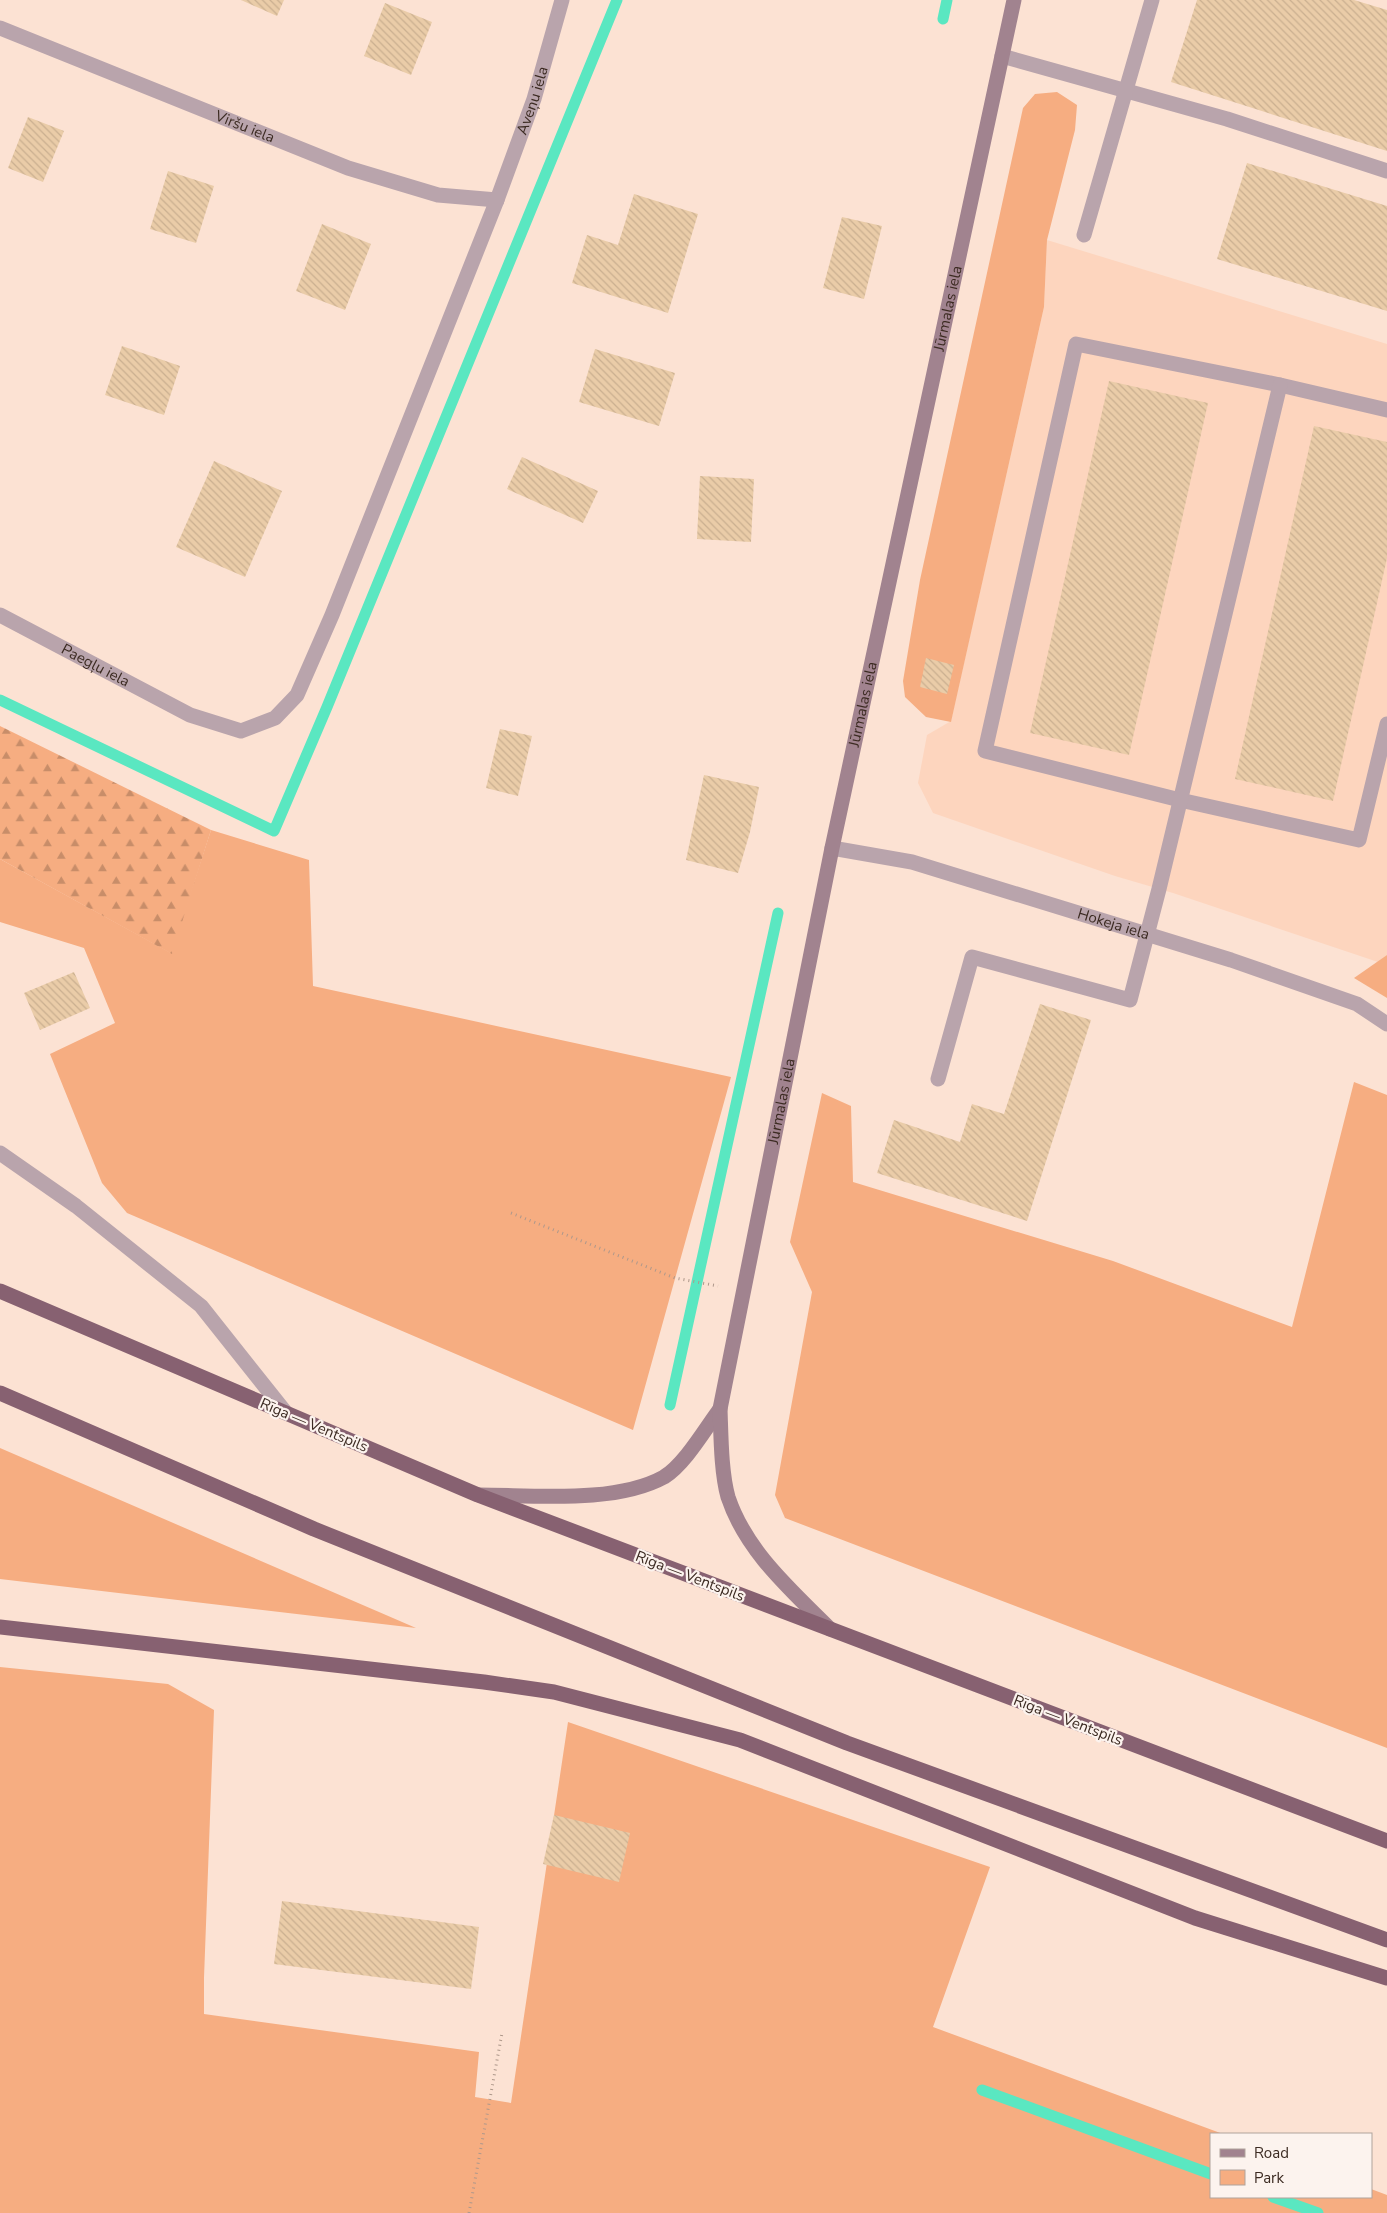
<svg xmlns="http://www.w3.org/2000/svg" width="1387" height="2213" viewBox="0 0 1387 2213" font-family="'Nunito Sans',sans-serif">
<style>
.built{fill:#fdd5be}
.green{fill:#f6ad81}
.forest{fill:url(#forest-firs)}
.lines{fill:none;stroke-linecap:round;stroke-linejoin:round}
.stream{stroke:#5ae7c1;stroke-width:11}
.building{fill:url(#building-back-hatch)}
.path{stroke:#ae988b;stroke-width:3;stroke-dasharray:1 4;stroke-linecap:butt}
.service{stroke:#b9a4ac;stroke-width:15}
.minor{stroke:#b9a4ac;stroke-width:15}
.secondary{stroke:#a1838f;stroke-width:15}
.trunk{stroke:#876171;stroke-width:15}
.labels{text-anchor:middle;dominant-baseline:central;stroke-width:4.5;stroke-linejoin:round;paint-order:stroke}
.street-label{font-size:15px;fill:#3c2b22;stroke:#fcf3ee}
</style>
<defs>
<pattern id="forest-firs" width="22" height="20" patternUnits="userSpaceOnUse" patternTransform="scale(1.25)"><rect width="22" height="20" fill="#f6ad81"/><path d="M5 1l3.5 6h-7zM16 11l3.5 6h-7z" fill="#c88d69"/></pattern>
<pattern id="building-back-hatch" width="6" height="6" patternUnits="userSpaceOnUse" patternTransform="scale(1.25)"><rect width="6" height="6" fill="#eacca8"/><path d="M-1 5l2 2M0 0l6 6M5-1l2 2" fill="none" stroke="#caaf90"/></pattern>
</defs>
<rect width="100%" height="100%" fill="#fce2d3"/>
<polygon class="built" points="1047,240 1387,344 1387,955 1378,962 1173,893 1115,876 933,813 918,783 927,735 951,721 1044,307"/>
<g class="green">
<polygon points="1057,92 1077,105 1075,130 1047,240 1044,307 951,722 926,717 905,697 903,681 920,580 1023,108 1035,94"/>
<polygon points="211,830 309,860 313,986 731,1077 633,1430 127,1213 102,1183 50,1054 115,1023 84,948 0,922 0,859 171,953"/>
<polygon points="1387,955 1387,998 1354,978"/>
<polygon points="1354,1082 1387,1095 1387,1748 785,1518 775,1495 812,1292 790,1242 822,1093 851,1106 853,1182 1113,1261 1292,1327"/>
<polygon points="0,1448 416,1628 0,1579"/>
<polygon points="0,1667 168,1684 214,1710 204,1978 204,2014 479,2052 475,2097 511,2103 568,1722 990,1867 933,2027 1223,2134 1211,2134 1211,2197 1371,2197 1371,2189 1387,2195 1387,2213 0,2213"/>
</g>
<polygon class="forest" points="0,726 211,830 172,954 0,859"/>
<g class="lines">
<g class="stream">
<polyline points="943,19 947,0"/>
<polyline points="0,700 274,831 327,707 617,0"/>
<polyline points="670,1405 778,913"/>
<polyline points="982,2090 1211,2174"/>
<polyline points="1273,2197 1318,2213"/>
</g>
</g>
<g class="building">
<polygon points="241,0 284,0 277,16"/>
<polygon points="1197,0 1354,0 1387,10 1387,151 1171,82"/>
<polygon points="385,3 432,22 411,75 364,56"/>
<polygon points="28,117 64,131 43,182 8,168"/>
<polygon points="1247,163 1387,206 1387,311 1217,259"/>
<polygon points="168,171 214,186 196,243 150,229"/>
<polygon points="634,194 698,214 668,313 572,283 587,235 618,245"/>
<polygon points="842,217 882,226 864,299 823,288"/>
<polygon points="322,224 371,244 345,310 296,291"/>
<polygon points="122,346 180,366 164,415 105,395"/>
<polygon points="595,349 675,373 659,426 579,402"/>
<polygon points="1109,381 1208,403 1129,755 1030,733"/>
<polygon points="1314,426 1387,442 1387,558 1333,801 1235,779"/>
<polygon points="522,457 598,491 583,523 507,489"/>
<polygon points="214,461 282,491 245,577 176,547"/>
<polygon points="700,476 754,479 751,542 697,539"/>
<polygon points="926,658 954,665 947,694 920,687"/>
<polygon points="500,729 532,736 518,796 486,788"/>
<polygon points="704,775 759,787 750,832 738,873 686,860"/>
<polygon points="74,972 90,1008 40,1030 24,993"/>
<polygon points="1040,1004 1091,1020 1027,1221 877,1173 894,1120 960,1142 972,1104 1004,1114"/>
<polygon points="554,1815 630,1833 619,1882 543,1864"/>
<polygon points="282,1901 479,1927 471,1989 274,1964"/>
</g>
<g class="lines">
<g class="path">
<polyline points="511,1213 675,1278 718,1286"/>
<polyline points="469,2213 502,2033"/>
</g>
<g class="service">
<polyline points="1002,56 1227,119 1387,171"/>
<polyline points="1084,235 1152,0"/>
<polyline points="1387,410 1280,385 1076,344 985,751 1180,800 1359,840 1387,724"/>
<polyline points="938,1079 972,957 1130,1000 1159,889 1280,385"/>
<polyline points="0,1153 76,1206 201,1306 286,1413"/>
</g>
<g class="minor">
<path id="s1" d="M0,28L348,168L438,195L497,200"/>
<path id="s2" d="M0,615L190,715L241,731L275,718L297,695L332,615L497,200L534,99L562,0"/>
<path id="s3" d="M832,848L912,862L1231,960L1357,1004L1387,1024"/>
</g>
<g class="secondary">
<path d="M479,1495C534,1495 615,1504 664,1477C685,1464 705,1429 720,1409"/>
<path id="s4" d="M830,1629C790,1589 746,1551 728,1497C721,1472 721,1435 720,1409L832,848L1014,0"/>
</g>
<g class="trunk">
<polyline points="0,1291 478,1495 1387,1841"/>
<polyline points="0,1393 314,1529 847,1743 1387,1940"/>
<polyline points="0,1627 484,1682 554,1692 740,1740 1195,1918 1387,1978"/>
</g>
</g>
<g class="labels">
<g class="street-label">
<text stroke="none"><textPath href="#s2" startOffset="976">Aveņu iela</textPath></text>
<text stroke="none"><textPath href="#s1" startOffset="264">Viršu iela</textPath></text>
<text stroke="none"><textPath href="#s4" startOffset="1381">Jūrmalas iela</textPath></text>
<text stroke="none"><textPath href="#s2" startOffset="108">Paegļu iela</textPath></text>
<text stroke="none"><textPath href="#s4" startOffset="976">Jūrmalas iela</textPath></text>
<text stroke="none"><textPath href="#s3" startOffset="292">Hokeja iela</textPath></text>
<text stroke="none"><textPath href="#s4" startOffset="571">Jūrmalas iela</textPath></text>
<text transform="translate(314 1425) rotate(23)">Rīga — Ventspils</text>
<text transform="translate(690 1576) rotate(21)">Rīga — Ventspils</text>
<text transform="translate(1068 1720) rotate(21)">Rīga — Ventspils</text>
</g>
</g>
<rect x="1210" y="2133" width="162" height="65" fill="#fcf3ee" stroke="#afa39c"/>
<rect x="1220" y="2149" width="25" height="8" fill="#a1838f" stroke="#afa39c"/>
<text x="1254" y="2158" font-size="15" fill="#3c2b22">Road</text>
<rect x="1220" y="2170" width="25" height="15" fill="#f6ad81" stroke="#afa39c"/>
<text x="1254" y="2183" font-size="15" fill="#3c2b22">Park</text>
</svg>
